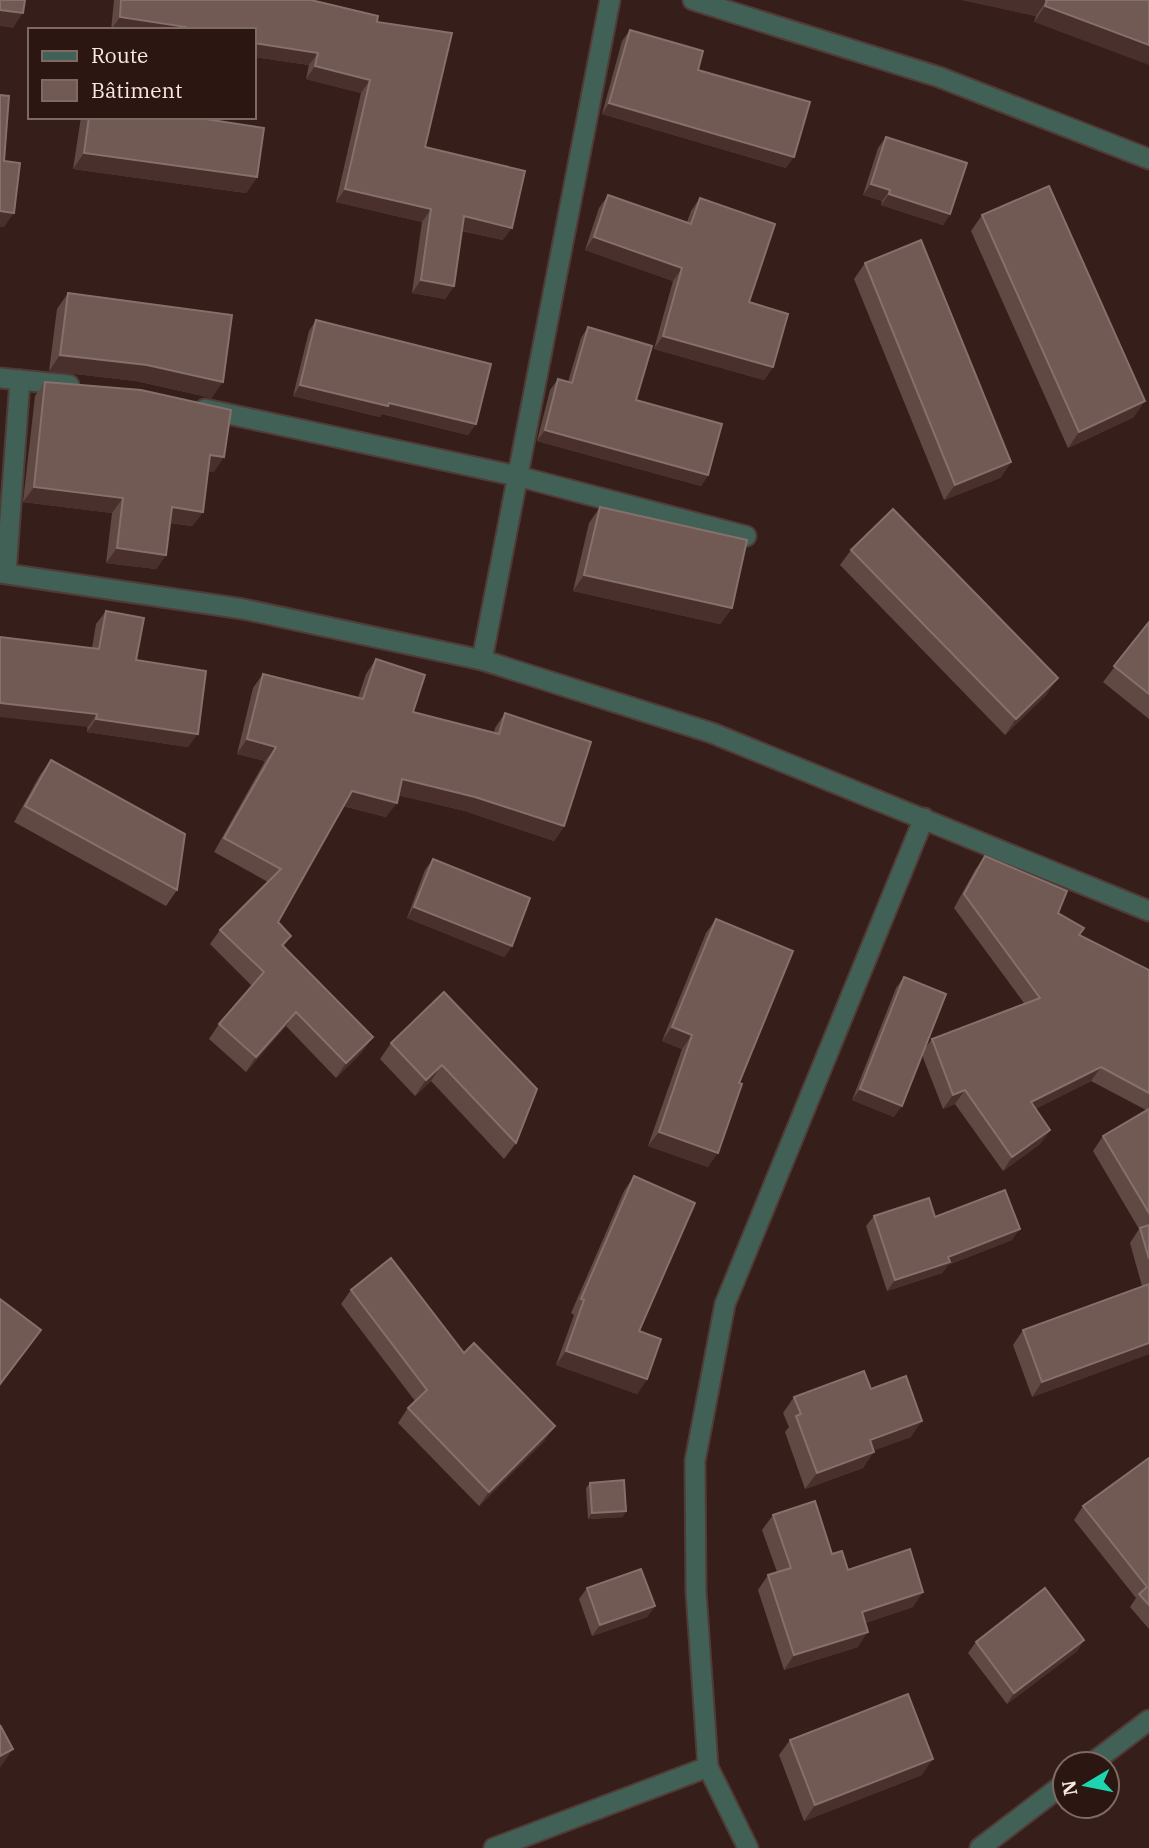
<svg xmlns="http://www.w3.org/2000/svg" width="1149" height="1848" viewBox="0 0 1149 1848" font-family="'IBM Plex Serif',serif">
<style>
.lines{fill:none;stroke-linecap:round;stroke-linejoin:round}
.minor-casing{stroke:#513b37;stroke-width:23}
.tertiary-casing{stroke:#513b37;stroke-width:23}
.minor{stroke:#416157;stroke-width:19}
.tertiary{stroke:#416157;stroke-width:19}
.wall{fill:#604843}
.shaded-wall{fill:#49302c}
.building{fill:#715954;stroke:#86706b;stroke-width:2}
</style>
<rect width="100%" height="100%" fill="#361f1b"/>
<g class="lines">
<g class="minor-casing">
<g id="minor">
<polyline points="0,378 69,385"/>
<polyline points="205,409 517,476 746,536"/>
<polyline points="0,573 243,609 482,660 712,733 1149,911"/>
<polyline points="6,573 20,380"/>
<polyline points="482,660 610,0"/>
<polyline points="1091,1764 1149,1720"/>
<polyline points="494,1848 708,1767"/>
<polyline points="748,1848 708,1767 696,1592 695,1461 725,1304 924,818"/>
<polyline points="980,1848 1065,1783"/>
</g>
</g>
<g class="tertiary-casing">
<polyline id="tertiary" points="693,0 939,77 1149,159"/>
</g>
<use href="#minor" class="minor"/>
<use href="#tertiary" class="tertiary"/>
</g>
<g class="wall">
<polygon points="114,0 311,0 377,22 425,147 503,240 462,231 454,286 445,299 412,293 422,222 336,202 361,93 306,79 309,65 254,57 254,30 111,30"/>
<polygon points="962,0 1149,0 1034,22 1036,16"/>
<polygon points="630,30 698,70 786,168 602,114 622,41"/>
<polygon points="81,117 192,117 257,177 246,193 73,169"/>
<polygon points="886,137 950,214 943,225 881,205 882,201 863,195 878,148"/>
<polygon points="608,195 687,222 691,211 700,198 749,302 773,367 764,380 654,349 673,281 585,250 599,208"/>
<polygon points="982,215 1134,417 1068,448 971,231"/>
<polygon points="865,263 1011,462 1000,478 944,500 854,279"/>
<polygon points="68,293 212,398 136,381 49,371 57,309"/>
<polygon points="316,320 476,424 468,435 382,414 380,417 293,396 309,331"/>
<polygon points="588,327 636,400 708,475 701,486 537,441 550,390 558,379 568,382 581,338"/>
<polygon points="45,382 214,472 208,471 203,512 192,526 170,523 166,555 156,569 106,563 112,513 23,502 35,396"/>
<polygon points="600,507 732,608 720,624 573,591 589,523"/>
<polygon points="851,550 1047,694 1005,735 840,565"/>
<polygon points="106,611 136,660 188,747 87,732 92,648 96,624"/>
<polygon points="1149,622 1149,719 1103,682"/>
<polygon points="376,659 413,712 494,733 495,728 505,713 564,826 554,841 465,811 398,795 386,817 343,806 278,922 291,936 284,946 373,1037 362,1052 336,1078 286,1026 246,1072 209,1039 219,1024 252,986 210,944 220,930 268,882 214,852 265,761 237,754 253,688 263,674 358,698 366,674"/>
<polygon points="51,760 177,890 166,906 14,822 40,775"/>
<polygon points="985,856 1058,913 1079,935 1149,970 1149,1354 1032,1397 1013,1345 1023,1330 1142,1286 1130,1243 1139,1229 1093,1151 1103,1136 1146,1110 1091,1081 1035,1109 1050,1130 1040,1144 1003,1171 955,1104 943,1109 922,1055 894,1117 852,1100 896,988 904,977 925,1048 932,1039 1024,1003 954,908 975,870"/>
<polygon points="433,859 512,946 504,957 407,918 425,870"/>
<polygon points="716,919 739,1083 708,1167 648,1146 682,1049 662,1041 706,933"/>
<polygon points="444,992 516,1143 504,1159 431,1081 415,1096 380,1059 391,1043"/>
<polygon points="634,1176 639,1331 647,1379 637,1394 556,1365 574,1315 571,1313 624,1191"/>
<polygon points="874,1216 935,1217 1012,1240 948,1265 942,1273 887,1291 866,1226"/>
<polygon points="351,1290 464,1353 545,1440 479,1506 398,1423 408,1408 415,1401 341,1304"/>
<polygon points="871,1389 911,1437 874,1450 863,1468 805,1489 785,1432 789,1427 783,1413 794,1397"/>
<polygon points="1149,1458 1149,1629 1130,1607 1136,1598 1074,1520 1083,1506"/>
<polygon points="590,1483 623,1517 588,1519 586,1488"/>
<polygon points="773,1515 832,1554 848,1570 913,1607 865,1623 858,1647 784,1670 758,1590 768,1575 777,1572 762,1530"/>
<polygon points="587,1588 655,1606 647,1617 592,1636 579,1599"/>
<polygon points="1084,1640 1077,1651 1007,1704 968,1653 976,1642"/>
<polygon points="790,1740 922,1775 804,1821 779,1755"/>
</g>
<g class="shaded-wall">
<polygon points="962,0 1047,0 1036,16"/>
<polygon points="1045,6 1149,45 1149,65 1034,22"/>
<polygon points="0,10 23,13 13,28 0,26"/>
<polygon points="120,17 186,27 184,30 111,30"/>
<polygon points="254,43 318,53 309,65 254,57"/>
<polygon points="315,66 370,80 361,93 306,79"/>
<polygon points="609,103 794,157 786,168 602,114"/>
<polygon points="84,153 257,177 246,193 73,169"/>
<polygon points="871,184 890,190 882,201 863,195"/>
<polygon points="345,189 431,209 422,222 336,202"/>
<polygon points="889,194 950,214 943,225 881,205"/>
<polygon points="0,211 14,213 4,227 0,227"/>
<polygon points="464,216 512,228 503,240 455,229"/>
<polygon points="594,237 682,268 673,281 585,250"/>
<polygon points="421,280 454,286 445,299 412,293"/>
<polygon points="663,336 773,367 764,380 654,349"/>
<polygon points="60,355 147,365 223,382 212,398 136,381 49,371"/>
<polygon points="300,385 389,403 476,424 468,435 382,414 380,417 293,396"/>
<polygon points="1145,401 1134,417 1068,448 1079,432"/>
<polygon points="545,430 708,475 701,486 537,441"/>
<polygon points="210,455 224,457 214,472 200,470"/>
<polygon points="1011,462 1000,478 944,500 955,485"/>
<polygon points="34,487 123,498 112,513 23,502"/>
<polygon points="172,507 203,512 192,526 161,522"/>
<polygon points="117,548 166,555 156,569 106,563"/>
<polygon points="584,575 732,608 720,624 573,591"/>
<polygon points="1058,678 1047,694 1005,735 1016,719"/>
<polygon points="0,703 97,714 88,727 0,717"/>
<polygon points="96,719 198,734 188,747 87,732"/>
<polygon points="247,739 276,747 265,761 237,754"/>
<polygon points="402,779 475,797 564,826 554,841 465,811 392,794"/>
<polygon points="352,791 397,803 386,817 342,806"/>
<polygon points="414,907 512,946 504,957 407,918"/>
<polygon points="296,1012 286,1026 246,1072 256,1057"/>
<polygon points="672,1027 692,1035 682,1049 662,1041"/>
<polygon points="373,1037 362,1052 336,1078 346,1063"/>
<polygon points="442,1065 431,1081 415,1096 426,1080"/>
<polygon points="1101,1067 1091,1081 1021,1116 1031,1102"/>
<polygon points="860,1089 902,1106 894,1117 852,1100"/>
<polygon points="965,1090 955,1104 943,1109 953,1095"/>
<polygon points="1050,1130 1040,1144 1003,1171 1012,1157"/>
<polygon points="659,1132 718,1153 708,1167 648,1146"/>
<polygon points="1020,1229 1012,1240 948,1265 942,1273 887,1291 895,1280 948,1257"/>
<polygon points="1149,1343 1149,1354 1032,1397 1042,1382"/>
<polygon points="566,1351 647,1379 637,1394 556,1365"/>
<polygon points="922,1421 911,1437 859,1456 870,1440"/>
<polygon points="555,1426 545,1440 479,1506 489,1492"/>
<polygon points="874,1452 863,1468 805,1489 817,1473"/>
<polygon points="626,1511 623,1517 588,1519 592,1513"/>
<polygon points="923,1592 913,1607 852,1627 862,1612"/>
<polygon points="655,1606 647,1617 592,1636 600,1625"/>
<polygon points="868,1632 858,1647 784,1670 794,1655"/>
<polygon points="1084,1640 1077,1651 1007,1704 1014,1693"/>
<polygon points="13,1749 0,1768 0,1756"/>
<polygon points="933,1759 922,1775 804,1821 815,1805"/>
</g>
<g class="building">
<polygon points="0,0 25,0 23,13 0,10"/>
<polygon points="121,0 311,0 378,16 377,22 452,33 425,147 525,171 512,228 464,216 454,286 421,280 431,209 345,189 370,80 315,66 318,53 254,43 254,30 186,30 186,27 120,17"/>
<polygon points="1045,0 1149,0 1149,45 1045,6 1047,0"/>
<polygon points="630,30 703,51 698,70 810,102 794,157 609,103"/>
<polygon points="0,95 9,96 4,161 20,163 14,213 0,211"/>
<polygon points="89,117 192,117 264,128 257,177 84,153"/>
<polygon points="886,137 967,163 950,214 889,194 890,190 871,184"/>
<polygon points="1049,186 1145,401 1079,432 982,215"/>
<polygon points="608,195 691,224 700,198 775,224 749,302 788,314 773,367 663,336 682,268 594,237"/>
<polygon points="921,240 1011,462 955,485 865,263"/>
<polygon points="68,293 232,315 223,382 147,365 60,355"/>
<polygon points="316,320 491,364 476,424 389,403 388,406 300,385"/>
<polygon points="588,327 652,346 636,400 722,424 708,475 545,430 558,379 572,383"/>
<polygon points="45,382 141,390 231,410 224,457 210,455 203,512 172,507 166,555 117,548 123,498 34,487"/>
<polygon points="600,507 747,540 732,608 584,575"/>
<polygon points="893,509 1058,678 1016,719 851,550"/>
<polygon points="106,611 144,618 136,660 206,671 198,734 96,719 97,714 0,703 0,637 99,649"/>
<polygon points="1149,622 1149,694 1114,666"/>
<polygon points="376,659 425,675 413,712 499,734 505,713 591,742 564,826 475,797 402,779 397,803 352,791 278,922 291,936 282,945 373,1037 346,1063 296,1012 256,1057 219,1024 264,972 220,930 281,869 224,838 276,747 247,739 263,674 363,699"/>
<polygon points="51,760 185,834 177,890 25,806"/>
<polygon points="985,856 1067,891 1058,913 1084,928 1079,935 1149,970 1149,1093 1101,1067 1031,1102 1050,1130 1012,1157 965,1090 953,1095 932,1039 1040,998 964,894"/>
<polygon points="433,859 530,898 512,946 414,907"/>
<polygon points="716,919 793,951 739,1083 742,1084 718,1153 659,1132 692,1035 672,1027"/>
<polygon points="904,977 946,994 902,1106 860,1089"/>
<polygon points="444,992 537,1089 516,1143 442,1065 426,1080 391,1043"/>
<polygon points="1149,1109 1149,1213 1103,1136"/>
<polygon points="634,1176 695,1203 639,1331 661,1339 647,1379 566,1351 584,1300 581,1299"/>
<polygon points="1005,1190 1020,1229 948,1257 950,1262 895,1280 874,1216 929,1198 935,1217"/>
<polygon points="1149,1225 1149,1259 1140,1228"/>
<polygon points="391,1258 464,1353 474,1343 555,1426 489,1492 408,1408 427,1390 351,1290"/>
<polygon points="1149,1284 1149,1343 1042,1382 1023,1330"/>
<polygon points="0,1299 41,1330 0,1384"/>
<polygon points="864,1371 871,1389 906,1376 922,1421 870,1440 874,1452 817,1473 796,1416 801,1414 794,1397"/>
<polygon points="1149,1458 1149,1605 1139,1594 1147,1587 1083,1506"/>
<polygon points="624,1480 626,1511 592,1513 590,1483"/>
<polygon points="815,1501 832,1554 842,1551 848,1570 910,1549 923,1592 862,1612 868,1632 794,1655 768,1575 791,1568 773,1515"/>
<polygon points="641,1569 655,1606 600,1625 587,1588"/>
<polygon points="1045,1588 1084,1640 1014,1693 976,1642"/>
<polygon points="908,1694 933,1759 815,1805 790,1740"/>
<polygon points="0,1725 13,1749 0,1756"/>
</g>
<rect x="28" y="28" width="228" height="91" fill="#2c1611" stroke="#7e6a65" stroke-width="2"/>
<rect x="42" y="51" width="35" height="10" fill="#416157" stroke="#7e6a65" stroke-width="2"/>
<text x="91" y="63" font-size="21" fill="#f8e8e4">Route</text>
<rect x="42" y="80" width="35" height="21" fill="#715954" stroke="#7e6a65" stroke-width="2"/>
<text x="91" y="98" font-size="21" fill="#f8e8e4">Bâtiment</text>
<g transform="translate(1086 1785) rotate(260)"><circle r="33" fill="#2c1611" stroke="#7e6a65" stroke-width="2"/>
<path d="M0-5L12 26L0 18L-12 26Z" fill="#1ed5b1"/>
<text y="-10" font-size="19" font-weight="bold" text-anchor="middle" fill="#f8e8e4">N</text>
</g>
</svg>
